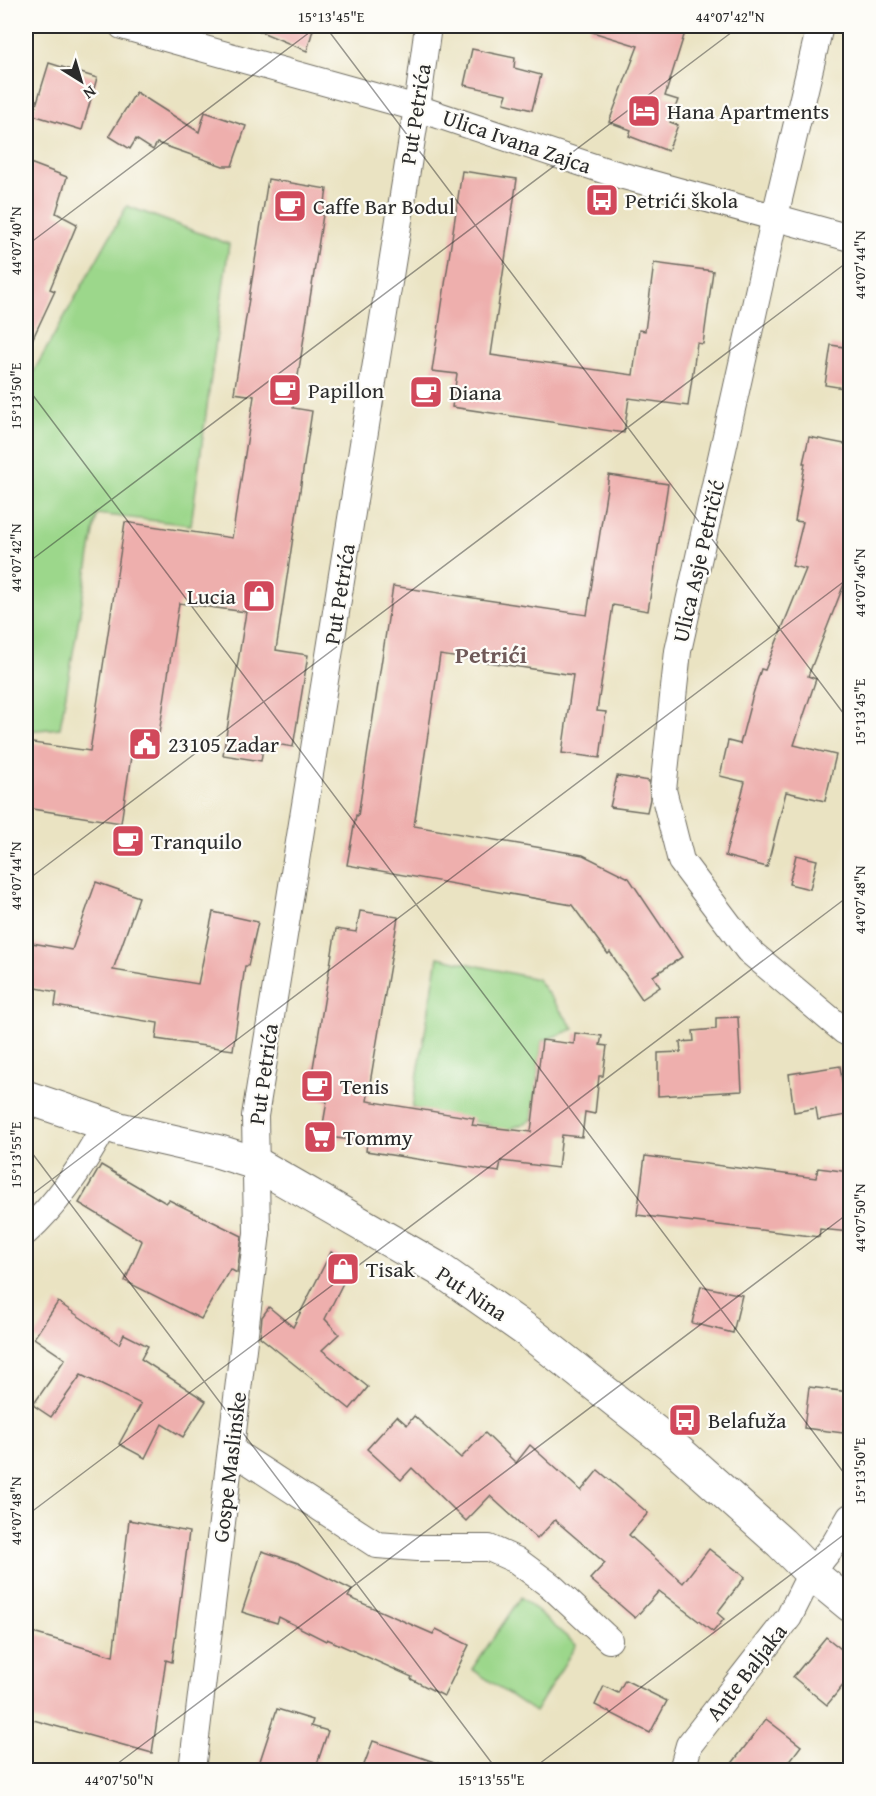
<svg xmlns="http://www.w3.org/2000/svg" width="876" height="1796" viewBox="0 0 876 1796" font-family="'Gentium Book Plus',serif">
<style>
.green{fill:#9cd78b;stroke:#64815b;stroke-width:1.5}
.building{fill:#eeafad}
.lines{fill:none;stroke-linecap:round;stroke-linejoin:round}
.street-casing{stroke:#6e6b60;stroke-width:28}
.secondary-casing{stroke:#6e6b60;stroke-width:35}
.street{stroke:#fff;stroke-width:26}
.secondary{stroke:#fff;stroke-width:33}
.ticks{fill:none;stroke:#2b2b2b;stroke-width:1.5;stroke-opacity:0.45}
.labels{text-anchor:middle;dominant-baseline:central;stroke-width:4.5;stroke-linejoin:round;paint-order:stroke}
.poi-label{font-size:22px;fill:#2b2b2b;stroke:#fdfcf7;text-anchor:start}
.street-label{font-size:22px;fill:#2b2b2b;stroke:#fdfcf7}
.neighbourhood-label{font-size:24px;font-weight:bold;fill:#6f5958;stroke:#fdfcf7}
.neatline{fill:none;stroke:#2b2b2b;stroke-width:2}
.ticks-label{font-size:15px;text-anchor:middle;fill:#2b2b2b}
</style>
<rect width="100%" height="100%" fill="#fdfcf7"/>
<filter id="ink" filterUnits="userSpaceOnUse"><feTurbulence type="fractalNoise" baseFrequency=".0167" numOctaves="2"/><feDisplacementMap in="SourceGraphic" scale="12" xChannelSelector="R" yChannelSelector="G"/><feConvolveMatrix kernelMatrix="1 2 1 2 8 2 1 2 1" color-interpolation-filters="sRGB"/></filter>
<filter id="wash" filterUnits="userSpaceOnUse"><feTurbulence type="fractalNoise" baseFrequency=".008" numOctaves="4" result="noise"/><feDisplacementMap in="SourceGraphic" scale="24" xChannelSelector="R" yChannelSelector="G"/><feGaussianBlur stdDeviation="1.35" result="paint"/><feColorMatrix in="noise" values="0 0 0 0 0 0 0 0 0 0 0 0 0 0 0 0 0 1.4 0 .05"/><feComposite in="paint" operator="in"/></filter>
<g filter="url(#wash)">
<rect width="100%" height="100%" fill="#eae3c2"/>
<g class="green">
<polygon points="127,206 229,244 191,525 97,514 60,728 26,731 26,385"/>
<polygon points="438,957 537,979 574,1029 542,1041 532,1120 491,1137 490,1125 412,1108"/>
<polygon points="521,1597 576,1645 535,1712 472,1669"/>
</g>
<g id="blocks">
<g class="building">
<polygon points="247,26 314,26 307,51"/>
<polygon points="589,26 687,26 665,96 678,100 670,122 678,125 668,151 629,136 631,130 609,122 638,46 589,31"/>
<polygon points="472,49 515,58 514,68 541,75 532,110 504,103 507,94 464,85"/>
<polygon points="49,63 97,78 82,130 33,115"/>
<polygon points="136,92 199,132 205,112 246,126 232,166 223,166 157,143 153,150 136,139 130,149 109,136"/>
<polygon points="30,163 67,177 56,213 77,224 50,289 55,291 26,353 26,175"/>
<polygon points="462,171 517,179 491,355 633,375 639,330 645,331 654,263 713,271 703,344 697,343 688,406 629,398 624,433 452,407 457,374 432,371"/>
<polygon points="268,179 327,189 293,408 312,411 276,650 308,655 293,747 264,742 261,761 223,755 246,612 179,603 159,734 135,730 121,823 26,808 26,742 90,751 125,522 232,538 254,396 234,393"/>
<polygon points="831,345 850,348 850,389 825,385"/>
<polygon points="809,437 850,445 850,581 846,579 808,676 816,679 794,745 836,755 825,801 786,792 767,867 725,856 745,782 720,776 728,741 740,744 753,694 761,669 765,670 806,569 792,566 803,522 795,521 805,463 803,463"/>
<polygon points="609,475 668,484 648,611 613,605 597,711 606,712 600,758 562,753 573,675 440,655 414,826 583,855 629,878 682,957 653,976 660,987 642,999 610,952 608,954 572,905 347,865 356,815 358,816 393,586 587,615"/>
<polygon points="617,776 649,781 650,799 647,812 610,807"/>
<polygon points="796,855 817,860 810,889 789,884"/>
<polygon points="96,882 139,897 113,970 198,984 213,912 258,922 248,966 245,966 233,1050 156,1039 158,1023 55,1006 57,992 26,986 26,942 72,950"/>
<polygon points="360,911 398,917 367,1101 474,1118 472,1125 531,1132 542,1040 574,1044 575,1033 602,1036 600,1045 607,1046 603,1076 599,1076 595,1114 585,1112 582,1137 562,1135 558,1168 501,1161 499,1172 366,1151 367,1142 321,1136 327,1101 308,1098 336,929 356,932"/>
<polygon points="738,1017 742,1091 658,1096 658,1053 681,1052 680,1042 694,1041 693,1031 716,1029 716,1018"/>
<polygon points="840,1066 847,1115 818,1120 816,1108 794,1112 789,1074"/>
<polygon points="645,1156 816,1178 818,1168 850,1172 850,1232 820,1229 819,1237 637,1215"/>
<polygon points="101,1165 166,1203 169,1200 242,1236 237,1273 230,1269 201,1319 125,1281 142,1241 79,1203"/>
<polygon points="331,1252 353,1263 325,1319 339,1334 322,1350 368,1387 350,1409 260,1337 262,1317 269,1307 293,1327"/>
<polygon points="701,1286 742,1295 733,1333 692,1323"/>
<polygon points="58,1302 119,1344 124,1334 148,1346 141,1359 206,1401 183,1437 162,1424 145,1458 119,1444 141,1404 81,1375 51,1417 33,1405 65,1359 34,1338"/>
<polygon points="809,1387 849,1392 843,1433 804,1428"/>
<polygon points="397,1416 407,1425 414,1416 461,1458 485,1433 516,1463 530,1445 581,1491 598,1470 648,1513 629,1535 683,1583 709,1549 745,1577 717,1613 724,1619 713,1632 659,1591 635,1618 590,1579 605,1563 555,1520 537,1539 490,1496 466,1521 412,1468 401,1480 367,1449"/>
<polygon points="129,1520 189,1532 172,1662 166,1660 152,1753 26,1718 26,1631 113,1656"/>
<polygon points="262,1551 298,1563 352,1590 348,1597 433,1634 436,1629 469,1645 444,1696 411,1679 412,1677 327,1639 326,1641 279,1617 277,1623 242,1612"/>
<polygon points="826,1637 850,1656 850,1677 827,1705 793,1677"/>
<polygon points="625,1680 667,1701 650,1733 595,1705 604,1686 618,1693"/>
<polygon points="277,1709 313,1720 311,1726 328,1731 315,1770 257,1770"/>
<polygon points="766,1719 801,1746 783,1770 727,1770"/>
<polygon points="373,1741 449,1767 448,1770 362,1770"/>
</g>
</g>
</g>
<g filter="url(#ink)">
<use href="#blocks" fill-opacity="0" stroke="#6e6b60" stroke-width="1.5"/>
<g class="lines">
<g class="street-casing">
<g id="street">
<polyline points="122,26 417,108 609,172 850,238"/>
<polyline points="820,26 775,216 678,651 663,790 681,861 748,950 844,1031 850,1034"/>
<path d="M26,1232C59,1202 84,1164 105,1125"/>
<polyline points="231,1450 377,1545 418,1548 489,1548 516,1560 551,1586 609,1640"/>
<polyline points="192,1770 257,1233 255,1116 417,108 428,26"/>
<polyline points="682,1770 689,1745 789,1617 811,1573 835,1543 850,1517"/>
</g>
</g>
<g class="secondary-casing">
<polyline id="secondary" points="26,1097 120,1129 220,1152 255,1163 439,1269 530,1333 669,1443 781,1543 811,1573 850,1605"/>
</g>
<use href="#street" class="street"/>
<use href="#secondary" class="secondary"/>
</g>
</g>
<path class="ticks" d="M325,26L850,722M26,246L318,26M26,386L850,1481M26,564L740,26M26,881L850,260M26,1145L497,1770M26,1199L850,577M26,1516L850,895M109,1770L850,1212M531,1770L850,1530"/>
<defs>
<g id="hotel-square" transform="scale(1.725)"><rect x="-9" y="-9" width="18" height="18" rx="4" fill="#d1495b" stroke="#fdfcf7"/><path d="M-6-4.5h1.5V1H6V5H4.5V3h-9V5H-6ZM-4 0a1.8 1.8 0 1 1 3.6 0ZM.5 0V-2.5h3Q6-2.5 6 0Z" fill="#fff"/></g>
<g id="bus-square" transform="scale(1.725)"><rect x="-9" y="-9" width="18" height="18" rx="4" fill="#d1495b" stroke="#fdfcf7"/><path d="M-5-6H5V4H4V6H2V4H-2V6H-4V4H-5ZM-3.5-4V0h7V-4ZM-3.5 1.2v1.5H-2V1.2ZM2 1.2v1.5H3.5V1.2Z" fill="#fff"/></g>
<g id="cafe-square" transform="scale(1.725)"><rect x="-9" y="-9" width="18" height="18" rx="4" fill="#d1495b" stroke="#fdfcf7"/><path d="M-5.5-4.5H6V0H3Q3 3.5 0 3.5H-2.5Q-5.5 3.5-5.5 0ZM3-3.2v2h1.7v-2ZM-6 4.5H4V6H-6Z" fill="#fff"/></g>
<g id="shop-square" transform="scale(1.725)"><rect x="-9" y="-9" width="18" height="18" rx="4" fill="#d1495b" stroke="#fdfcf7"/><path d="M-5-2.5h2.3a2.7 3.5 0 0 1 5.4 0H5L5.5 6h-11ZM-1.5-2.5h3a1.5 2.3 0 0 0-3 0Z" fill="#fff"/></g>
<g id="civic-square" transform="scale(1.725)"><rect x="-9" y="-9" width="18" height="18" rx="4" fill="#d1495b" stroke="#fdfcf7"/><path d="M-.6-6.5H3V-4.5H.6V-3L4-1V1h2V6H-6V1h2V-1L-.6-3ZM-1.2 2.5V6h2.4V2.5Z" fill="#fff"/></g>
<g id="supermarket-square" transform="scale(1.725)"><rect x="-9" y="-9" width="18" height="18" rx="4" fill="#d1495b" stroke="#fdfcf7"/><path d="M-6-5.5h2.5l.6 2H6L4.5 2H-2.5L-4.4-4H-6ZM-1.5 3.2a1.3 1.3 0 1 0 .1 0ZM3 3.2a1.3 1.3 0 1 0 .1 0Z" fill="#fff"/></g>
</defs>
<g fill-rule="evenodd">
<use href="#hotel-square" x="644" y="111"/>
<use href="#bus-square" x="602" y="200"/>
<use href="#cafe-square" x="290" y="206"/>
<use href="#cafe-square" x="285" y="390"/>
<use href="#cafe-square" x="426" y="392"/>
<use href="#shop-square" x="259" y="596"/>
<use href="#civic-square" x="145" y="744"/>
<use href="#cafe-square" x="128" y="841"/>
<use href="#cafe-square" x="317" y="1086"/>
<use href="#supermarket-square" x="320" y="1137"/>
<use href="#shop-square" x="343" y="1269"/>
<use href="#bus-square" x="685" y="1420"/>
</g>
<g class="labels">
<g class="poi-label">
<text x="667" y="111">Hana Apartments</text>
<text x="625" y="200">Petrići škola</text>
<text x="313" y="206">Caffe Bar Bodul</text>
<text x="308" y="390">Papillon</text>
<text x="449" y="392">Diana</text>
<text x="236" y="596" text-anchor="end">Lucia</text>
<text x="168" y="744">23105 Zadar</text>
<text x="151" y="841">Tranquilo</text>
<text x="340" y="1086">Tenis</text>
<text x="343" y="1137">Tommy</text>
<text x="366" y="1269">Tisak</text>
<text x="708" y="1420">Belafuža</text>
</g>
<g class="street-label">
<text transform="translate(415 114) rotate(-81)">Put Petrića</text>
<text transform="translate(517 141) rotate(19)">Ulica Ivana Zajca</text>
<text transform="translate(698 561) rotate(-77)">Ulica Asje Petričić</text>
<text transform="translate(339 594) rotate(-81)">Put Petrića</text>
<text transform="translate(263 1074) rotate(-82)">Put Petrića</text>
<text transform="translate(472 1293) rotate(34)">Put Nina</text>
<text transform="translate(229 1467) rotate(-83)">Gospe Maslinske</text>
<text transform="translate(746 1672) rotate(-52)">Ante Baljaka</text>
</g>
<g class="neighbourhood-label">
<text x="491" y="654">Petrići</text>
</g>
</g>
<rect width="876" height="1796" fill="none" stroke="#fdfcf7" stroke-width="66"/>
<g transform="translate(81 81) rotate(143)" stroke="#fdfcf7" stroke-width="4.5" paint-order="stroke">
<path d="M0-4.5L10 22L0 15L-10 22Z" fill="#2b2b2b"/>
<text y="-9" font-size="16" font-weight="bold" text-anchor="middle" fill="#2b2b2b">N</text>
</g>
<rect x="33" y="33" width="810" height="1730" class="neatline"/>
<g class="ticks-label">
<text x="331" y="22">15°13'45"E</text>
<text x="730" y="22">44°07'42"N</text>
<text transform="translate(16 241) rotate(-90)" y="5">44°07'40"N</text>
<text transform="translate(860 265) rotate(-90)" y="5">44°07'44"N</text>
<text transform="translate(16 396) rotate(-90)" y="5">15°13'50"E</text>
<text transform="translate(16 558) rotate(-90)" y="5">44°07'42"N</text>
<text transform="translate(860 583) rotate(-90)" y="5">44°07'46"N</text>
<text transform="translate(860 712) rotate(-90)" y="5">15°13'45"E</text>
<text transform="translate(16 876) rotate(-90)" y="5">44°07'44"N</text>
<text transform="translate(860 900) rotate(-90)" y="5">44°07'48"N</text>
<text transform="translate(16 1155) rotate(-90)" y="5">15°13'55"E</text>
<text transform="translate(860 1218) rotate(-90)" y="5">44°07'50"N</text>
<text transform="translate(860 1471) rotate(-90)" y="5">15°13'50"E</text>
<text transform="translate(16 1511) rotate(-90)" y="5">44°07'48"N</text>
<text x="119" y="1785">44°07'50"N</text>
<text x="491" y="1785">15°13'55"E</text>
</g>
</svg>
